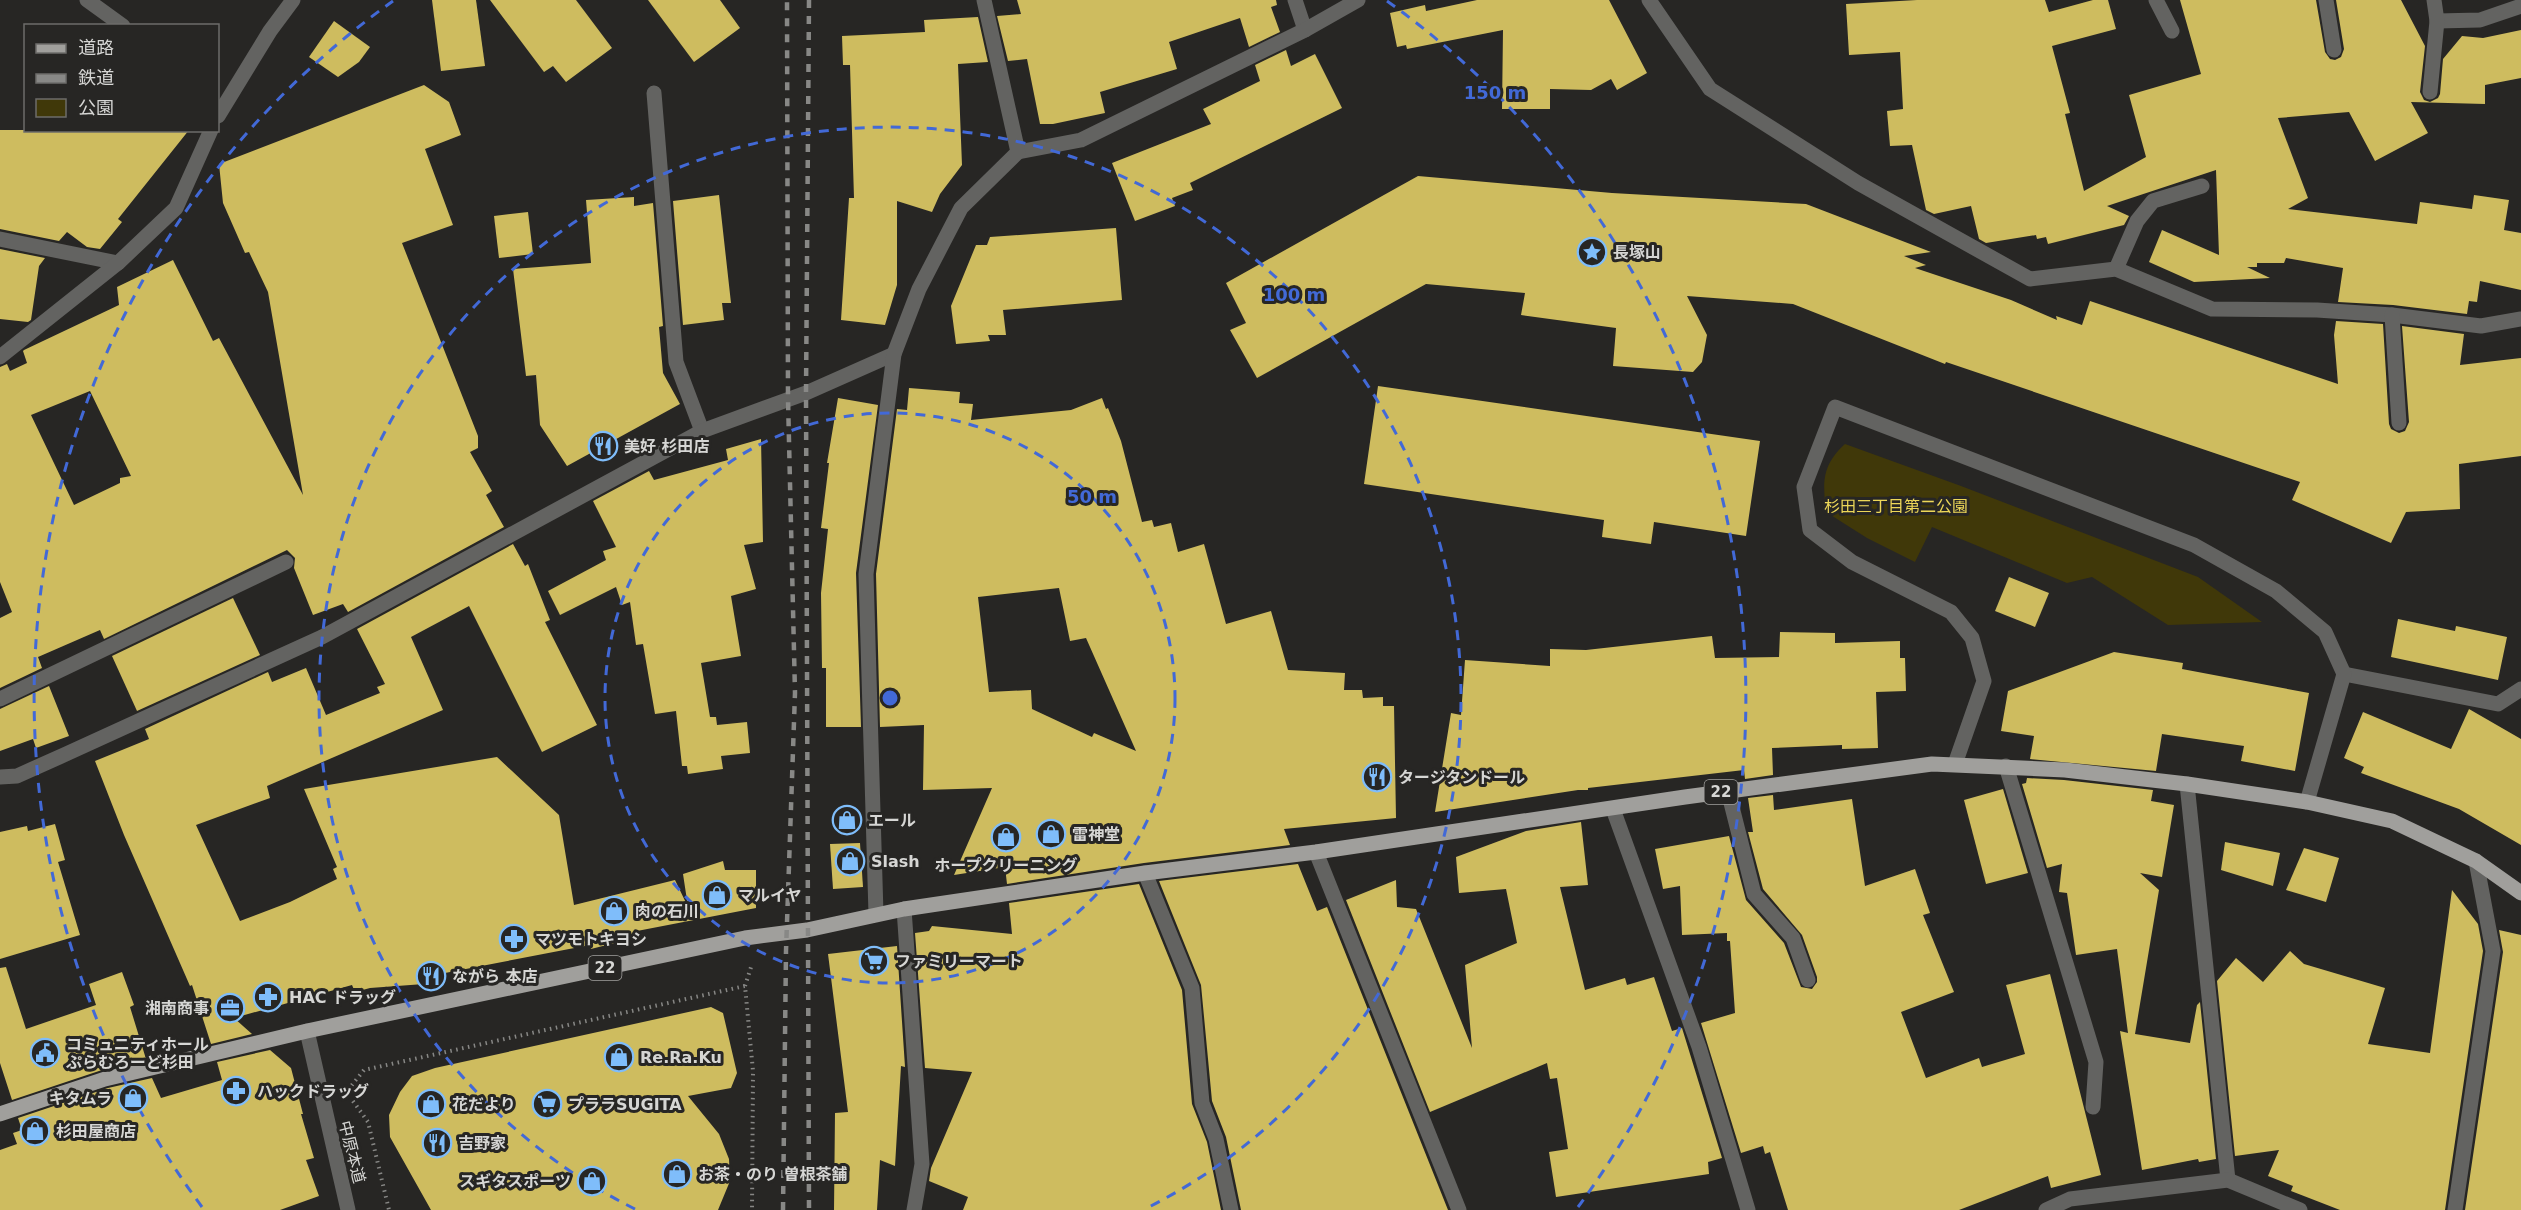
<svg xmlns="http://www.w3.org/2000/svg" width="2521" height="1210" viewBox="0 0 2521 1210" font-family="'DejaVu Sans','Noto Sans JP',sans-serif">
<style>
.green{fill:#403809}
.building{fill:#cebc5f;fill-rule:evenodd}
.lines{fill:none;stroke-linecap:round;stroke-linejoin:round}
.path{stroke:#878785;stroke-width:4;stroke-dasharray:1.5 4.5;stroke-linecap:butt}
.minor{stroke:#636361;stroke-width:15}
.major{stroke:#a09f9c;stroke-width:15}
.rail{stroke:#888886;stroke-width:4.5;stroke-dasharray:8 8;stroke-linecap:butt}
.ring{fill:none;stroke:#4269d7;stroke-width:3;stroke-dasharray:10 8}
.labels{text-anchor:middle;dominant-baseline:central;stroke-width:6;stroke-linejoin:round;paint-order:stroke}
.shield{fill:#272624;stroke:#a2a19f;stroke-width:1.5}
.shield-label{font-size:15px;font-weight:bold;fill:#d6d6d4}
.poi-label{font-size:16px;font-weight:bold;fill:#d6d6d4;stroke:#272624;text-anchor:start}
.park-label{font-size:16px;fill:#edd758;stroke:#272624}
.street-label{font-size:16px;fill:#d6d6d4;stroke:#272624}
.centre{fill:#4269d7;stroke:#272624;stroke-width:3}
.ring-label{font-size:18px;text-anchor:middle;font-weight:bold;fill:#4269d7;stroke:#272624;stroke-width:6;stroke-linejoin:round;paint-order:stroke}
</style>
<rect width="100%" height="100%" fill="#272624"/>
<path class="green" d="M1845,444L1961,486L2198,577L2262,622L2168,625L2092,577L2067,583L1932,527L1915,562L1867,538L1826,512C1823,483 1821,466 1845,444Z"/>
<g class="building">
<polygon points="432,0 476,0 485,66 441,71"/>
<polygon points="490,0 576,0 612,48 566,82 553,66 544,72"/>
<polygon points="648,0 720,0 740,28 694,62"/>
<polygon points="1017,0 1276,0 1277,5 1271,7 1280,32 1249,47 1240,18 1169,42 1177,69 1100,92 1105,113 1053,124 1040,124 1027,59 1008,61 997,16 1021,14"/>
<polygon points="1477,0 1609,0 1647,73 1617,90 1611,79 1591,90 1550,89 1550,109 1502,109 1503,30 1407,49 1406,45 1397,47 1390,13 1425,5 1426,11"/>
<polygon points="1917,0 2045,0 2049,12 2093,0 2108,0 2116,29 2052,46 2070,113 2065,114 2084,191 2146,157 2129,95 2201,74 2180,0 2316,0 2325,52 2330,59 2335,60 2341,57 2344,49 2336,0 2401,0 2425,46 2420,92 2424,100 2430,102 2438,98 2440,94 2443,59 2462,36 2483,38 2521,30 2521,78 2485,85 2485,104 2411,102 2428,133 2375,161 2349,112 2278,118 2308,198 2288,209 2417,224 2420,202 2472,209 2474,195 2509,200 2504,230 2521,233 2521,290 2480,281 2477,302 2469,301 2467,314 2393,305 2338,302 2343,268 2286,258 2284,263 2257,263 2257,267 2247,267 2270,278 2194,282 2149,262 2162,230 2219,255 2216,170 2107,206 2129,216 2124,225 2048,244 2046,237 2037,239 2036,235 1986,243 1979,239 1971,206 1934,214 1926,210 1912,145 1890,146 1887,111 1903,109 1900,52 1849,55 1846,4"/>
<polygon points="978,17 988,62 958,64 962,165 940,194 932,212 897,201 897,285 885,325 841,320 849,198 854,198 850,65 843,65 842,36 925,32 924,20"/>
<polygon points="334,21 370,47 359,62 338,77 309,57"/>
<polygon points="1286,50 1291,66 1315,54 1342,108 1190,183 1193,190 1172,198 1175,206 1135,221 1112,163 1211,124 1203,109 1260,81 1255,65"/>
<path d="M424,85L449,102L461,135L425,149L453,225L402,243L478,436V448L470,452L492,491L486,495L504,527L348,612L343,604L313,615L294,568L295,558L287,550L104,639L100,630L38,657L42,668L0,688V618L12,612L0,582V367L7,364L10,371L27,363L23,351L24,350L119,305L117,287L173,260L213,341L219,338L303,495L268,292L249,252L245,253L223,203L219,164ZM90,391L131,476L120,478V483L74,505L31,415Z"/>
<polygon points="0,130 189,130 118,219 122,222 100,249 87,247 67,232 59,241 0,229"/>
<polygon points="1418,176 1612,193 1806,204 1931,252 1904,256 1926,265 1915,268 2011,300 2057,320 2056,316 2082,325 2090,301 2338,384 2334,335 2336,321 2383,324 2389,424 2391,429 2399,433 2405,431 2409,422 2402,326 2464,334 2460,365 2521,358 2521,456 2459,464 2460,509 2406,512 2391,543 2292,500 2300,482 1946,362 1945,364 1793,304 1687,296 1707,335 1702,362 1693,372 1613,366 1616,328 1521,315 1525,293 1426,284 1257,378 1230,330 1246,323 1226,283"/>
<polygon points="719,195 731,303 722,303 724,320 683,325 673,201"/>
<polygon points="634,197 634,206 653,203 663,326 659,327 663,373 680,404 567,466 540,425 536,375 526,376 513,269 591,263 586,200"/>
<polygon points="528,212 533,254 499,258 494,216"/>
<polygon points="1116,228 1122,300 1003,310 1006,335 988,335 990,341 956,344 951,306 976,245 987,245 990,237"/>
<polygon points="0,249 45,258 39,266 31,320 28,322 0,319"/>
<polygon points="1378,386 1760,441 1746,536 1654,522 1651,544 1602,537 1604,520 1364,484"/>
<path d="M909,388L960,392L959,403L973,404L971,420L1071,410L1102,398L1106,409L1108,408L1121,441L1142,522L1152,520L1154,527L1171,523L1178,552L1204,544L1226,624L1271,611L1288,670L1345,673L1344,690H1362L1363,698L1383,697V706H1394L1396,818L1284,829L1290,845L1144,863L1007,884L1005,867L954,875L992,788L923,790L924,725L880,727L876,574L897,409L907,410ZM1059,588L1070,641L1086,638L1136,751L1094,733L1092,737L1032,709L1031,690L989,692L978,597Z"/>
<polygon points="838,398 878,405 856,573 861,727 826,727 826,668 822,668 821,593 828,529 821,528 829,463 827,463"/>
<polygon points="761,439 763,542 744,545 756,589 731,596 741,656 701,663 710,717 716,717 717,725 747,722 750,753 721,756 723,769 688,774 687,766 682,766 676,711 655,714 643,644 636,645 630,602 622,605 616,587 560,615 548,591 606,560 603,551 616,547 593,501 649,471 654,480 728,460 726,449"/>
<polygon points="513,544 525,566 528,564 550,620 545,622 597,725 542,752 469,606 411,637 443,710 267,786 270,798 196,825 240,921 290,902 337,879 333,869 337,867 304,789 497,757 559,815 574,905 675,880 688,907 683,874 723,861 725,870 756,870 756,908 637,931 638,937 591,949 590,945 445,973 446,979 424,984 370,988 355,992 352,985 234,1018 252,1034 211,1044 192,985 190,986 124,835 95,761 149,739 145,729 268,672 272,682 306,668 326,715 380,693 377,687 385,684 357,629"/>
<polygon points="2009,577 2049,593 2035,627 1995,611"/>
<polygon points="233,598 260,655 137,711 112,656"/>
<polygon points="2398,619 2455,631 2456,626 2507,637 2498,680 2391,657"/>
<polygon points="1780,632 1835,633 1835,643 1900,641 1900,658 1905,658 1906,691 1876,692 1878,748 1842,749 1842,745 1772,748 1773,775 1745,779 1744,770 1588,788 1588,790 1578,790 1435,812 1451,713 1461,715 1465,660 1550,666 1550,649 1586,650 1712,636 1715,658 1779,657"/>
<polygon points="2114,652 2183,663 2182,669 2309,693 2295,771 2241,761 2244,746 2162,734 2156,771 2030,759 2034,736 2001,731 2008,691"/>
<polygon points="49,686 69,736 36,748 33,739 0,751 0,709"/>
<polygon points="2469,709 2521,739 2521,845 2459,809 2361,773 2364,767 2344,758 2363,712 2451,749"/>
<polygon points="2027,778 2064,780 2153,790 2151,801 2174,805 2162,877 2140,873 2159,890 2135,1034 2190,1043 2197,1005 2200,1002 2216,1159 2199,1162 2198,1159 2142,1170 2120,1031 2128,1033 2117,949 2076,955 2067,893 2059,892 2062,864 2047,868 2022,784 2026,783"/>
<polygon points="2003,789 2028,873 1986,884 1964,800"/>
<polygon points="1773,795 1774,810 1852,799 1865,886 1915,869 1930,913 1923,915 1954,992 1901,1012 1926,1078 1979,1058 1982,1067 2025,1054 2006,985 2050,974 2101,1175 2051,1188 2048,1176 1959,1210 1788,1210 1770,1152 1765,1154 1763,1146 1741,1153 1701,1023 1735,1013 1730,941 1727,941 1727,933 1682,935 1680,886 1663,889 1655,849 1729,836 1746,900 1784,943 1801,987 1812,989 1817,982 1817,977 1802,935 1763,889 1748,832 1753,832 1748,798"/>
<polygon points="1581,822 1588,885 1560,887 1585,990 1625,978 1627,985 1654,977 1672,1031 1682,1028 1722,1158 1708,1162 1709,1174 1556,1197 1549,1152 1568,1149 1557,1078 1550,1079 1547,1063 1430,1112 1346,900 1396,880 1397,907 1416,909 1472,1048 1465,965 1517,943 1506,889 1459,893 1456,857 1526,831"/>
<polygon points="55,824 65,860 58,862 80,935 0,959 0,832 27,826 28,831"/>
<polygon points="2225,842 2280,853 2273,886 2221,870"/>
<polygon points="860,843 863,887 833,889 830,844"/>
<polygon points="2304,848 2339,858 2326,902 2286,890"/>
<polygon points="1298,864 1317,911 1327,907 1448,1210 1241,1210 1226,1137 1212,1101 1201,985 1159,881"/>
<polygon points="1139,884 1182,990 1192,1104 1207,1142 1221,1210 963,1210 968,1197 929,1181 931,1168 972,1072 925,1068 915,933 929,931 932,926 1012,934 1009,903"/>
<polygon points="2452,890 2478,924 2483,951 2445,1210 2340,1210 2291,1191 2293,1186 2268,1176 2279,1150 2235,1156 2217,981 2236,958 2263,982 2290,951 2304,964 2385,988 2368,1044 2430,1053"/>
<polygon points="2499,930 2521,935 2521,1210 2465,1210 2503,952"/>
<polygon points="897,946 905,1067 901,1066 895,1166 880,1160 877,1210 834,1210 835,1113 848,1112 828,954"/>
<polygon points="6,967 26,1029 96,1005 89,984 122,972 134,1005 130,1007 146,1059 102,1070 12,1100 0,1063 0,968"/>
<polygon points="711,1007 723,1013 737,1073 731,1088 688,1096 719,1134 729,1159 730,1181 718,1210 431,1210 390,1137 389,1115 400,1092 412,1076 435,1068"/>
<polygon points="270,1050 291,1068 303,1114 301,1114 314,1158 306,1160 319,1196 280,1210 0,1210 0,1150 17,1144 13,1133 22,1130 18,1118 108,1088 152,1078 161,1098 222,1080 217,1062"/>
</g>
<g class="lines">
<g class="path">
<polyline points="745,986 752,964"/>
<polyline points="348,1090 364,1070 745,986 753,1071 752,1210"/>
<polyline points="353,1101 368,1122 389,1210"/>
</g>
<g class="minor">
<polyline points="87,0 123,26"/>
<polyline points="1295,0 1305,30"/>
<polyline points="1649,0 1710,89 1858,183 2030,279 2116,269 2212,309 2317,310 2392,315 2481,326 2521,319"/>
<polyline points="2156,0 2172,31"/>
<polyline points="2326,0 2334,50"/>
<polyline points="2437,21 2480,20 2521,6"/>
<polyline points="2430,92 2437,21 2434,0"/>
<polyline points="654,93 676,362 702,431"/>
<polyline points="218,116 270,31 293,0"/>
<polyline points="1018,152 1081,140 1305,30 1358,0"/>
<polyline points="0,239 118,263"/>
<polyline points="2116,269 2137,221 2153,201 2202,186"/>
<polyline points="2392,315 2399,423"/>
<polyline points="0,357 118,263 176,208 211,130"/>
<polyline points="2344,674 2498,704 2521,689"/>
<polyline points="0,699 286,562"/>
<polyline points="1955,764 1984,681 1972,638 1951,612 1852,562 1810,530 1804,487 1835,407 2194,545 2276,591 2325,632 2344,674 2307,802"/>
<polyline points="2006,766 2096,1062 2093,1107"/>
<polyline points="0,777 17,776 66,754 322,637 702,431 806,393 894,354"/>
<polyline points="2187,784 2228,1180"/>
<polyline points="1728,791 1754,894 1793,938 1808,980"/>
<polyline points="1613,809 1699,1047 1748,1210"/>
<polyline points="1316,852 1459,1210"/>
<polyline points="1145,873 1192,988 1202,1103 1216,1139 1231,1210"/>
<polyline points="904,909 922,1164 914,1210"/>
<polyline points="876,914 866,574 894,354 919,289 961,208 1018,152 984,0"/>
<polyline points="307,1031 348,1210"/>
<polyline points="2046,1210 2070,1199 2228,1180 2300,1210"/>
<polyline points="2455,1210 2493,951 2476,861"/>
</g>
<polyline class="major" points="0,1114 105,1079 307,1031 745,938 807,930 904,909 1145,873 1316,852 1685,797 1932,764 2065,770 2187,784 2307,802 2392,821 2476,861 2521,893"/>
<g class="rail">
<polyline points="809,0 806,393 809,1210"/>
<polyline points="783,1210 786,951 795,693 788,399 787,0"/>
</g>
</g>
<g class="ring">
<circle cx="890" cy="698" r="285"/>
<path d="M635 1209A571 571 0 1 1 1145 1209"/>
<path d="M202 1207A856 856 0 0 1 393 1M1387 1A856 856 0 0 1 1578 1207"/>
</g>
<defs>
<g id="sight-ring" transform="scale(1.5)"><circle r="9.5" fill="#272624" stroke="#7fbdfa" stroke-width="1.5"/><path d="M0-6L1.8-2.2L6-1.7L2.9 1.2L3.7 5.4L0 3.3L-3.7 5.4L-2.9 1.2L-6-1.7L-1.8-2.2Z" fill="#7fbdfa"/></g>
<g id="restaurant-ring" transform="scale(1.5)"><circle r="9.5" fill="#272624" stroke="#7fbdfa" stroke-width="1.5"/><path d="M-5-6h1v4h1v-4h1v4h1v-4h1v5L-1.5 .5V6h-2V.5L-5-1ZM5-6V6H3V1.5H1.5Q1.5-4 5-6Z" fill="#7fbdfa"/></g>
<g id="shop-ring" transform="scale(1.5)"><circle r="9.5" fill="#272624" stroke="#7fbdfa" stroke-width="1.5"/><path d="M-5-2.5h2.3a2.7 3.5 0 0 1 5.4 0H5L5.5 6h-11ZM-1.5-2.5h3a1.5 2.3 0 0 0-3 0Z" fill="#7fbdfa"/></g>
<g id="pharmacy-ring" transform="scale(1.5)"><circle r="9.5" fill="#272624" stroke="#7fbdfa" stroke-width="1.5"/><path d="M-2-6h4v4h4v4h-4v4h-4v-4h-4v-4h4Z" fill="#7fbdfa"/></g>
<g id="supermarket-ring" transform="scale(1.5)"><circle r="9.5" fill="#272624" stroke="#7fbdfa" stroke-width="1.5"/><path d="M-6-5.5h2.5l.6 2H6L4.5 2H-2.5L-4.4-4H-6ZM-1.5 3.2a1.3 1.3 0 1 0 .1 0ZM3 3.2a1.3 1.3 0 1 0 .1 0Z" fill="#7fbdfa"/></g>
<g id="office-ring" transform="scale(1.5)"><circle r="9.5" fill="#272624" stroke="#7fbdfa" stroke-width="1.5"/><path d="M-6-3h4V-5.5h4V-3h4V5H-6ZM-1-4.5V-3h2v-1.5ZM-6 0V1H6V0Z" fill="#7fbdfa"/></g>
<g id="civic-ring" transform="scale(1.5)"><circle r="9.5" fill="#272624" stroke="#7fbdfa" stroke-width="1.5"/><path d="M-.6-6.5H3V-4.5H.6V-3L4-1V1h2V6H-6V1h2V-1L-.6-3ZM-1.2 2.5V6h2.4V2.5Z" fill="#7fbdfa"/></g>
</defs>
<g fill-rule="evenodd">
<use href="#sight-ring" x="1592" y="252"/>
<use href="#restaurant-ring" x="603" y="446"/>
<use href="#restaurant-ring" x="1377" y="777"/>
<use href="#shop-ring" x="847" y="820"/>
<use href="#shop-ring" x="1051" y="834"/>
<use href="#shop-ring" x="1006" y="837"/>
<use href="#shop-ring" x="850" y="861"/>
<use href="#shop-ring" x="717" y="895"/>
<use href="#shop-ring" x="614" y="911"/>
<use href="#pharmacy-ring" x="514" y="939"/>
<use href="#supermarket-ring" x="874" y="961"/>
<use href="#restaurant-ring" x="431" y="976"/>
<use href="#pharmacy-ring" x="268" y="997"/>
<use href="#office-ring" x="230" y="1008"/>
<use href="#civic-ring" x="45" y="1053"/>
<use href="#shop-ring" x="619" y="1057"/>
<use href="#pharmacy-ring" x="236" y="1091"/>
<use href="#shop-ring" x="133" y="1098"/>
<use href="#shop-ring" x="431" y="1104"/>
<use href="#supermarket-ring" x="547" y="1104"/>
<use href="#shop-ring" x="35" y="1131"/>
<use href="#restaurant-ring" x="437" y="1143"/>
<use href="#shop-ring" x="677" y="1174"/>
<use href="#shop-ring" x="592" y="1181"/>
</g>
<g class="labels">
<g class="shield">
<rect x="1704.5" y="780" width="33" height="24" rx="4.5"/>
<rect x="588.5" y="956" width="33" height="24" rx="4.5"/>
</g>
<g class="shield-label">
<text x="1721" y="792">22</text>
<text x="605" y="968">22</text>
</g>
<g class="poi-label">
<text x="1613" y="252">長塚山</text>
<text x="624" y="446">美好 杉田店</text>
<text x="1398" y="777">タージタンドール</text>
<text x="868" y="820">エール</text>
<text x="1072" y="834">雷神堂</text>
<text x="871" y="861">Slash</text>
<text x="1006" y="865" text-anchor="middle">ホープクリーニング</text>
<text x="738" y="895">マルイヤ</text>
<text x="635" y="911">肉の石川</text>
<text x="535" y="939">マツモトキヨシ</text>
<text x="895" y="961">ファミリーマート</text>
<text x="452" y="976">ながら 本店</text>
<text x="289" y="997">HAC ドラッグ</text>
<text x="209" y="1008" text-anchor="end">湘南商事</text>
<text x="66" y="1044">コミュニティホール<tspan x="66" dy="18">ぷらむろーど杉田</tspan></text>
<text x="640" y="1057">Re.Ra.Ku</text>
<text x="257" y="1091">ハックドラッグ</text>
<text x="112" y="1098" text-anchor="end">キタムラ</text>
<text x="452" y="1104">花だより</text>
<text x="568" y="1104">プララSUGITA</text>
<text x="56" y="1131">杉田屋商店</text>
<text x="458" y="1143">吉野家</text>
<text x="698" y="1174">お茶・のり 曽根茶舗</text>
<text x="571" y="1181" text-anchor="end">スギタスポーツ</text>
</g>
<g class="park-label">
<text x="1896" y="506">杉田三丁目第二公園</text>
</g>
<g class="street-label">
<text transform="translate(352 1152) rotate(76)">中原本道</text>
</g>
</g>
<circle cx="890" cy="698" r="9" class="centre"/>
<g class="ring-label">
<text x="1495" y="99">150 m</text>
<text x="1294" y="301">100 m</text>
<text x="1092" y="503">50 m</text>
</g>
<rect x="24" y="24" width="195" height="108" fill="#272624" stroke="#6d6c6a" stroke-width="1.5"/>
<rect x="36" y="44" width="30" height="9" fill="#a09f9c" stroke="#6d6c6a" stroke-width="1.5"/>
<text x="78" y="54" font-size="18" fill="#d6d6d4">道路</text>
<rect x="36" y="74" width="30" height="9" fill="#888886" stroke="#6d6c6a" stroke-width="1.5"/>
<text x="78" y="84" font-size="18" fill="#d6d6d4">鉄道</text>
<rect x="36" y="99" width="30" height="18" fill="#403809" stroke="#6d6c6a" stroke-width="1.5"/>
<text x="78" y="114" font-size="18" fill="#d6d6d4">公園</text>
</svg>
